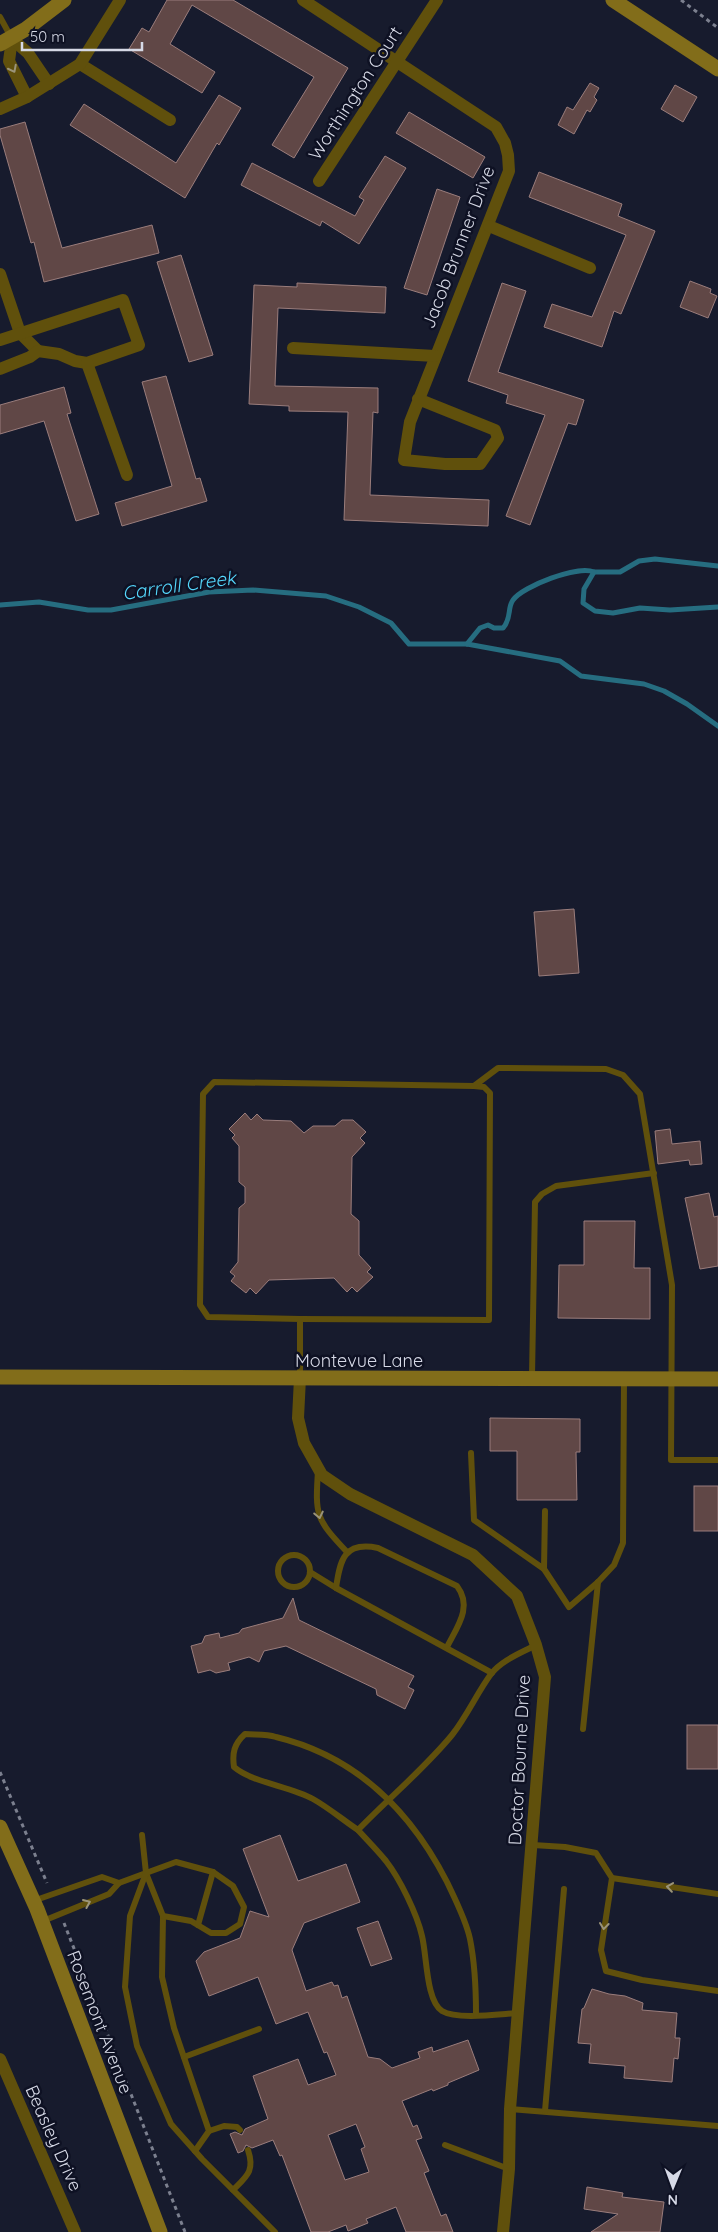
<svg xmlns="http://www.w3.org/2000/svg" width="718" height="2232" viewBox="0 0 718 2232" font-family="Quicksand,sans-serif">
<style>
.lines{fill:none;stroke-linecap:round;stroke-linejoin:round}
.stream{stroke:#266d80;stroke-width:5}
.building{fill:#604746;stroke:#9a7d7c;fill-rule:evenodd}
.path{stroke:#7c808f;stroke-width:3;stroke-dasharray:4 4;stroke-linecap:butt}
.lane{stroke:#60500c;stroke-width:6}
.street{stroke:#60500c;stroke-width:12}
.secondary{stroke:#826d1a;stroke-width:15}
.oneway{stroke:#9b9479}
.labels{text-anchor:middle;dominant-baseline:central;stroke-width:5;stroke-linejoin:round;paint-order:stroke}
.street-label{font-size:18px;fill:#d6d9e6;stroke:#0e1123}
.water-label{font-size:19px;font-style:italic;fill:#55d9fe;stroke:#0e1123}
</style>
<rect width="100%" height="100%" fill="#171b2d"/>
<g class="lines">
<g class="stream">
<polyline points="594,572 620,572 639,561 655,559 718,566"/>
<polyline points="0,605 39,602 88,610 111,610 209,592 253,590 326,596 359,607 391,623 409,644 467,644 560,661 581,676 644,684 664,691 687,704 718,726"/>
<path d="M467,644L480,628L488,625L494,628H503C512,618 507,608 513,600C523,586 578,565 594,572L584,589L583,603L595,611L613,613L640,608L670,610L718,607"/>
</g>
</g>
<g class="building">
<polygon points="167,0 233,0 348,68 294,158 272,145 314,77 192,5 170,44 215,72 202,93 129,49 142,28 149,32"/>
<polygon points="590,83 599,88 594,97 597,100 590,112 587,110 574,134 558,125 567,107 573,110"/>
<polygon points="675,85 697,97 683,122 661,109"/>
<polygon points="219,95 241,108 219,145 217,143 185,198 70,125 84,104 176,163"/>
<polygon points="409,112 485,157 473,178 396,133"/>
<polygon points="25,122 62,248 152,225 159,253 44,282 34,242 31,243 0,135 0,129"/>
<polygon points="385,156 406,168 359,244 322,221 320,226 241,185 252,163 355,216 364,200 359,197"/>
<polygon points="539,172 622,204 618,216 655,231 621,314 614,311 602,347 544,327 552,304 592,317 626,235 529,197"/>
<polygon points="437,189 460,197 427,295 404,288"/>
<polygon points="181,255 213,355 189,362 157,262"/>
<polygon points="690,281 711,289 710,293 717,296 708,318 680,307"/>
<polygon points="297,283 386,287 385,313 278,308 275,386 378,388 378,413 373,412 370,495 489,500 488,526 344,520 348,412 289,411 289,406 249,404 254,285 297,287"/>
<polygon points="502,283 526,291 498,372 584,400 576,425 568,423 530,525 506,516 545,415 506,403 508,395 468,381"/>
<polygon points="166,376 196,479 200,478 207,501 122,526 115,503 172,486 142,382"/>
<polygon points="64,387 71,413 67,414 99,514 76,521 44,421 0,434 0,405"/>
<polygon points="574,909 579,973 539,976 534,912"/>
<polygon points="245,1113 251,1120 257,1114 263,1120 291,1121 304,1133 313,1126 335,1126 342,1120 353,1120 366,1132 360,1138 365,1143 352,1157 351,1214 359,1221 359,1255 371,1268 367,1272 373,1277 357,1292 352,1287 347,1292 334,1278 269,1280 256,1294 250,1288 246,1293 231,1281 235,1276 230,1272 238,1262 239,1208 245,1203 245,1187 239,1182 239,1146 232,1138 235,1135 229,1129"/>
<polygon points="670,1129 672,1144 700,1141 702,1164 690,1165 689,1160 658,1164 655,1131"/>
<polygon points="709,1193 714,1217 718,1216 718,1266 700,1269 685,1198"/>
<polygon points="584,1221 635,1221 634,1268 650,1268 650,1319 558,1318 559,1265 584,1265"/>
<polygon points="490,1418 580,1419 580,1452 576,1452 577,1500 517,1500 517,1451 490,1451"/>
<rect x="694" y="1486" width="24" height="45"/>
<polygon points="293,1598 299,1620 414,1676 408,1687 414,1690 405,1709 377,1695 376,1689 286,1646 264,1651 259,1662 249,1657 228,1663 230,1670 216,1673 210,1670 198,1673 191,1646 202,1643 205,1636 219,1633 220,1638 239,1633 242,1629 283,1618"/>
<rect x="687" y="1725" width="31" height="44"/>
<path d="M280,1835L298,1881L346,1864L360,1902L304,1923L292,1950L306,1991L332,1982L334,1986L338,1985L342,1998L347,1996L368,2057L380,2059L392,2068L420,2058L418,2052L432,2047L433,2052L468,2040L479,2070L448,2083V2085L433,2091L432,2089L402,2101L413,2127L417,2125L422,2138L416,2140L429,2171L424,2173L441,2216L446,2214L453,2232H406L396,2207L366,2219L368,2223L348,2231L346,2225L328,2232H311L282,2155L280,2156L273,2140L252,2148L246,2145L243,2151L238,2153L230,2134L235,2132L242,2135L245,2129L268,2119L253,2076L298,2059L308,2085L336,2075L327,2052L324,2053L308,2012L276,2024L258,1977L209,1996L196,1961L204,1952L240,1938L250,1911L269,1917L243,1849ZM356,2124L365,2147L361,2149L369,2172L345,2180L328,2135Z"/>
<polygon points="378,1921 392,1959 371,1966 357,1928"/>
<polygon points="592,1989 609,1994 625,1996 643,2003 642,2010 677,2013 675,2038 680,2038 678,2059 674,2058 672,2082 624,2078 625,2066 589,2063 591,2044 578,2043 582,2009 584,2008"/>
<polygon points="587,2187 623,2193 622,2197 664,2202 660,2232 591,2232 618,2214 584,2209"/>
</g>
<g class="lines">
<g class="path">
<polyline points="681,0 718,28"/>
<polyline points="0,1772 47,1883"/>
<polyline points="64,1923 185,2232"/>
</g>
<g class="lane">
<polyline points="0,17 11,37"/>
<polyline points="300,1319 489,1320 490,1093 484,1087 474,1086"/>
<polyline points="300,1377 300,1319 208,1317 200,1305 203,1094 214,1082 474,1086 498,1068 606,1069 623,1075 640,1094 672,1285 671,1460 718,1460"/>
<polyline points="532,1377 535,1202 542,1194 556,1186 654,1173"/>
<polyline points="471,1453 474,1520 544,1569 569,1607 598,1582 614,1565 623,1543 624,1379"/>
<path d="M318,1471C315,1516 316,1519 347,1552"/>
<circle cx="294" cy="1571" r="16"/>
<polyline points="544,1569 545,1511"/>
<polyline points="310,1572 336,1588 492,1673"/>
<path d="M336,1588C340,1560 344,1541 378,1548L457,1586C473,1607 457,1627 447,1647"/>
<polyline points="583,1729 598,1582"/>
<path d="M358,1830C367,1840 377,1850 386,1861C400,1879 417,1914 422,1936C427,1956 426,2001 442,2011C457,2020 500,2014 518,2013"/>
<polyline points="533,1845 565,1847 596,1853 612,1878 601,1950 606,1971 642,1980 718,1991"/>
<polyline points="146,1873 163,1916 162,1977 174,2028 209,2131 195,2151"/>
<polyline points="612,1878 718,1894"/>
<polyline points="119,1883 146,1873 142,1835"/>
<polyline points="33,1901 102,1877 119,1883 109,1894 43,1921"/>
<polyline points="163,1916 191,1921 211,1933 226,1933 240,1924 244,1907 233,1886 213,1872 176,1862 146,1873 130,1916 125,1987 137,2046 171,2124 202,2159 275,2232"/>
<polyline points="198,1925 213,1872"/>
<path d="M476,2014C476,1989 475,1964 470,1939C466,1920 455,1899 447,1882C410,1810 355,1756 276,1737C266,1734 255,1735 245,1734C234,1744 232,1753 234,1767C253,1783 290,1786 313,1799C329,1808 343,1820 358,1830C389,1798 424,1769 452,1735C467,1716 477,1693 491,1674C502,1660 521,1653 536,1645"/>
<polyline points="184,2057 259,2029"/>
<polyline points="510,2109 718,2126"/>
<polyline points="545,2111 564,1889"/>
<polyline points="209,2131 224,2126 237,2127 240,2130"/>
<polyline points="445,2145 509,2169"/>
<path d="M233,2190C247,2176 255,2171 248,2150"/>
</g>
<g class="street">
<polyline points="303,0 496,127 505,143 508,155 509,171 410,422 404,460 445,464 480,464 498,438 495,430 418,399"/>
<polyline points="12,39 9,61 27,97"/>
<polyline points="12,39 28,53 49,84"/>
<polyline points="80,64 170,120"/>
<polyline points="0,109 27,97 80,64 120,0"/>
<polyline points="319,181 437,0"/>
<polyline points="489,226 590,268"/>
<polyline points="0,274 20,333 38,351"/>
<polyline points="0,340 123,300 139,345 87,363 75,361 59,354 38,351 30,357 0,369"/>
<polyline points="293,348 435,356"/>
<polyline points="87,363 127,475"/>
<polyline points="300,1378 298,1418 304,1443 322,1475 350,1494 473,1555 517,1596 536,1645 545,1677 510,2109 509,2169 503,2232"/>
<polyline points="0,2059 75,2232"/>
</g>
<g class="secondary">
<polyline points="613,0 718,69"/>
<polyline points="0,44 26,29 64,0"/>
<polyline points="0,1377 718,1379"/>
<polyline points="0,1827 37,1909 160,2232"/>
</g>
</g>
<defs><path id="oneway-chevron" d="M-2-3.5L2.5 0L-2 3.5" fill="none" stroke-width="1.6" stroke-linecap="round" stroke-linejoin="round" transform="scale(1.25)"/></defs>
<g class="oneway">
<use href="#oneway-chevron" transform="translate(13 69) rotate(63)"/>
<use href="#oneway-chevron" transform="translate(319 1515) rotate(78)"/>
<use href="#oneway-chevron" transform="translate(670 1887) rotate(-172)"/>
<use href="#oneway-chevron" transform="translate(87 1903) rotate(-23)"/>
<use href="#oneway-chevron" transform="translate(604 1926) rotate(97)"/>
</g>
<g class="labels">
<g class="street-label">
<text transform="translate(355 93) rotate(-57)">Worthington Court</text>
<text transform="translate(458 247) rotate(-69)">Jacob Brunner Drive</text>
<text x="359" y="1360">Montevue Lane</text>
<text transform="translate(519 1760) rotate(-87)">Doctor Bourne Drive</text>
<text transform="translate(100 2022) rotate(69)">Rosemont Avenue</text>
<text transform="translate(54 2138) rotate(66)">Beasley Drive</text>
</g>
<g class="water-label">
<text transform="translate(179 585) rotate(-8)">Carroll Creek</text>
</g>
</g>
<g transform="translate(673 2187) rotate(181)" stroke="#0e1123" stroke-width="4" paint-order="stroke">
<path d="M0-4L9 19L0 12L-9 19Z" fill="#d6d9e6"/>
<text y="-8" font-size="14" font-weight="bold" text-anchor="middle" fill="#d6d9e6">N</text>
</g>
<path d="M22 42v8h120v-8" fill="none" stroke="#d6d9e6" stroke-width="2.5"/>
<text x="30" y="42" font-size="15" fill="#d6d9e6" stroke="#0e1123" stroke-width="4" paint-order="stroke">50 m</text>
</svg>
